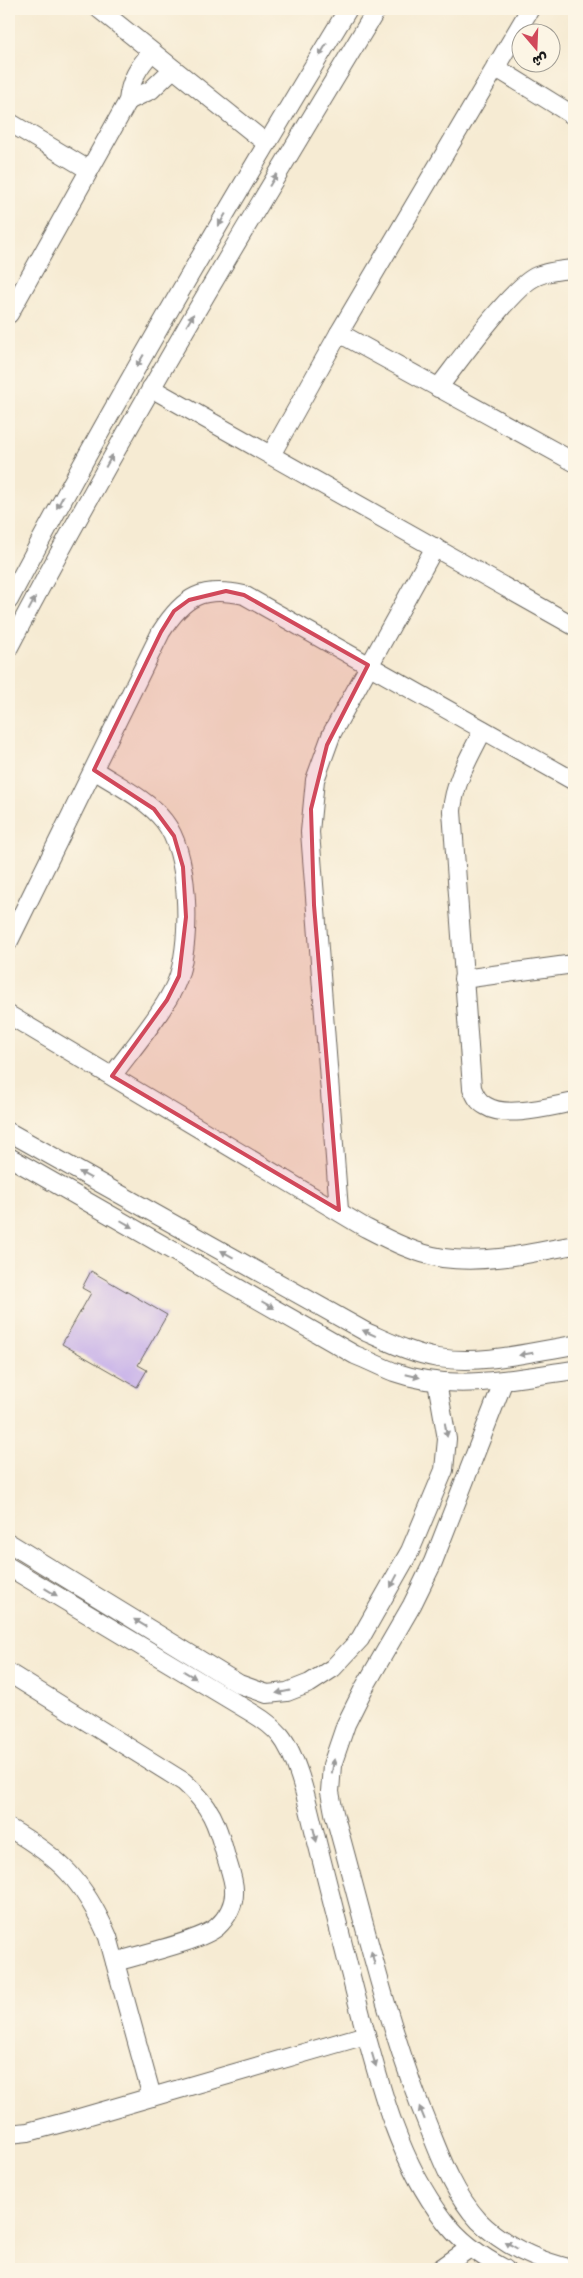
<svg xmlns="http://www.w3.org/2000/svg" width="583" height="2278" viewBox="0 0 583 2278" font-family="Mynerve,'Playpen Sans Arabic',sans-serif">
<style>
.building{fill:#c9b4e9}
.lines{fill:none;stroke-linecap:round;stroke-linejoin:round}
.minor-casing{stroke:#68645c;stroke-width:20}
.minor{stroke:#fff;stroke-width:18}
.oneway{fill:#999}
.marked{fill:#d1495b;fill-opacity:0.2;stroke:#d1495b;stroke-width:4;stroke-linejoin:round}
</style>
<rect width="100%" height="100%" fill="#fcf5e5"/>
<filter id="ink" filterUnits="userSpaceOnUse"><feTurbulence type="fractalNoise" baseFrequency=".02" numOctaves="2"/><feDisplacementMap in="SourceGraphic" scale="10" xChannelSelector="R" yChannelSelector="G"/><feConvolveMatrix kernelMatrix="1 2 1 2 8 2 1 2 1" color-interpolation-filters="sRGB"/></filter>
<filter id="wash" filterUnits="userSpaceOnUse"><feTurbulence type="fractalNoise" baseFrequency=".0096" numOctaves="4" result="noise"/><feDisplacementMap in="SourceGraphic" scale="20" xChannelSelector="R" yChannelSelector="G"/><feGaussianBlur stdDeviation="1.12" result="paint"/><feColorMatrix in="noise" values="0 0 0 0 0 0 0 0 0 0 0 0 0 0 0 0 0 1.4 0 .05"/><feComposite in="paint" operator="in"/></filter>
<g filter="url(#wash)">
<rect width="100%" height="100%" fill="#f6ebd3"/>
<g id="blocks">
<polygon class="building" points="91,1271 167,1315 138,1365 147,1370 137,1387 62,1344 91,1293 82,1288"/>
</g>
</g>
<g filter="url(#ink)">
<use href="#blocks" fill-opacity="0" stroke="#68645c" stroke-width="1"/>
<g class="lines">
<g class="minor-casing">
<g id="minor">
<polyline points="99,9 266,143"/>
<polyline points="495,67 574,116"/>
<polyline points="128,101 151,90 173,69"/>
<polyline points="9,122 89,170"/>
<path d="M9,314L128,101C130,81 138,67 152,52"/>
<polyline points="339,333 574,462"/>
<polyline points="151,388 574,626"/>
<path d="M438,388C457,364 513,285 537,276C548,271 562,270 574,269"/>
<polyline points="271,455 339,333 530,9"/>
<path d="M9,600C115,399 230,203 348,9"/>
<path d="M9,647C123,429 250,219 377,9"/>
<path d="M483,730C470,756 454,782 452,811L472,1088C475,1095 478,1102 486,1106C506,1119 552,1106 574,1102"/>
<path d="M94,770C117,785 147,799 164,821C190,854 191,937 179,975C170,1005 131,1050 112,1076"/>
<path d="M9,941L161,632C184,596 202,586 244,595L574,781"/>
<polyline points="463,979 574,964"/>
<path d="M9,1015L364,1227C389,1240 415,1254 443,1258C487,1264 531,1253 574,1245"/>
<path d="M9,1132L366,1332C389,1342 413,1354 438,1358C484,1365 529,1352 574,1345"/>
<path d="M9,1157L355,1355C368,1360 381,1367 394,1372C453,1393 515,1378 574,1370"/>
<polyline points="339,1210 310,832 315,780 332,733 435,547"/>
<path d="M504,1380L433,1562L412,1605L364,1688L346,1724L332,1765L330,1792L334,1813C364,1919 387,2027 429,2128C442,2161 455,2195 479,2221C504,2246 538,2261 572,2269"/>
<polyline points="9,1543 239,1684 267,1694 287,1692 310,1683 333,1668 360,1639 410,1551 444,1470 447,1439 437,1382"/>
<path d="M9,1567L254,1714C264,1720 273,1727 280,1735C300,1759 310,1816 318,1846C331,1897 344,1949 357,2000C377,2075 396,2158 444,2220C460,2242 482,2257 505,2269"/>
<path d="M9,1673L184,1782C211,1806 217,1823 226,1857C229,1867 234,1880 234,1890C235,1904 227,1918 217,1927C201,1941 138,1955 115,1962"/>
<path d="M9,1828C60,1858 84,1881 108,1937L152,2097"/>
<polyline points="9,2134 28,2132 69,2121 366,2035"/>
<polyline points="440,2269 470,2248"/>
</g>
</g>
<use href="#minor" class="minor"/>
</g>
<defs><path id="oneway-solid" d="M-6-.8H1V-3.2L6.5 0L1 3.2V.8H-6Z" transform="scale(1.25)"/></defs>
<g class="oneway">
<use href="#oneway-solid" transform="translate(323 50) rotate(121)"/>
<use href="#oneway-solid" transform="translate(273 180) rotate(-59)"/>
<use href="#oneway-solid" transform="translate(222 220) rotate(120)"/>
<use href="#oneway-solid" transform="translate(190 320) rotate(-60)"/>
<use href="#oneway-solid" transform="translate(140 361) rotate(120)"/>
<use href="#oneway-solid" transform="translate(109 461) rotate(-61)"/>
<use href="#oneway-solid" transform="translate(60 502) rotate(118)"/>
<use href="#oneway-solid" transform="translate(32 604) rotate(-62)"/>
<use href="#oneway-solid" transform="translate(85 1175) rotate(-151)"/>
<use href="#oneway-solid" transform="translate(127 1224) rotate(30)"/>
<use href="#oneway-solid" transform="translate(227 1254) rotate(-151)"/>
<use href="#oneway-solid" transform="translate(268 1305) rotate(30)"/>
<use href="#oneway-solid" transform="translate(369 1333) rotate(-156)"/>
<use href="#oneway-solid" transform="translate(526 1354) rotate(170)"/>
<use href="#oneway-solid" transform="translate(413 1376) rotate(13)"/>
<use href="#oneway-solid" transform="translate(446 1430) rotate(81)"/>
<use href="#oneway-solid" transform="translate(394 1581) rotate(118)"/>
<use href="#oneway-solid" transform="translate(51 1592) rotate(31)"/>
<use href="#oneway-solid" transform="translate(140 1623) rotate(-149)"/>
<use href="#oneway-solid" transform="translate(190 1675) rotate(31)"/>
<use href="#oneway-solid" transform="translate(283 1692) rotate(169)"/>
<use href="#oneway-solid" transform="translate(333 1766) rotate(-81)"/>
<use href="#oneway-solid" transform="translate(315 1835) rotate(76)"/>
<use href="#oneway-solid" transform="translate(373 1958) rotate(-105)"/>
<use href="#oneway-solid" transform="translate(374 2060) rotate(73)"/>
<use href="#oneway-solid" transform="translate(422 2113) rotate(-112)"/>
<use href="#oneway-solid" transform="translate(511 2245) rotate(-150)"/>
</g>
</g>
<path class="marked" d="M226,591L244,595L368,665L327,745L311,809L314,905L339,1210L112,1076L167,1000L179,976L186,917L183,867L174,836L154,809L94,770L161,632L174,611L189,600Z"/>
<rect width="583" height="2278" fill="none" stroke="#fcf5e5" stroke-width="30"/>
<g transform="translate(536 48) rotate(161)"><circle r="24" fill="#fcf5e5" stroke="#a29e95"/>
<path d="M0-4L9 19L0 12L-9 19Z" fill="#d1495b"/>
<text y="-8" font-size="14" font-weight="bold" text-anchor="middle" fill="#1c1c1c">ش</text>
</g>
</svg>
